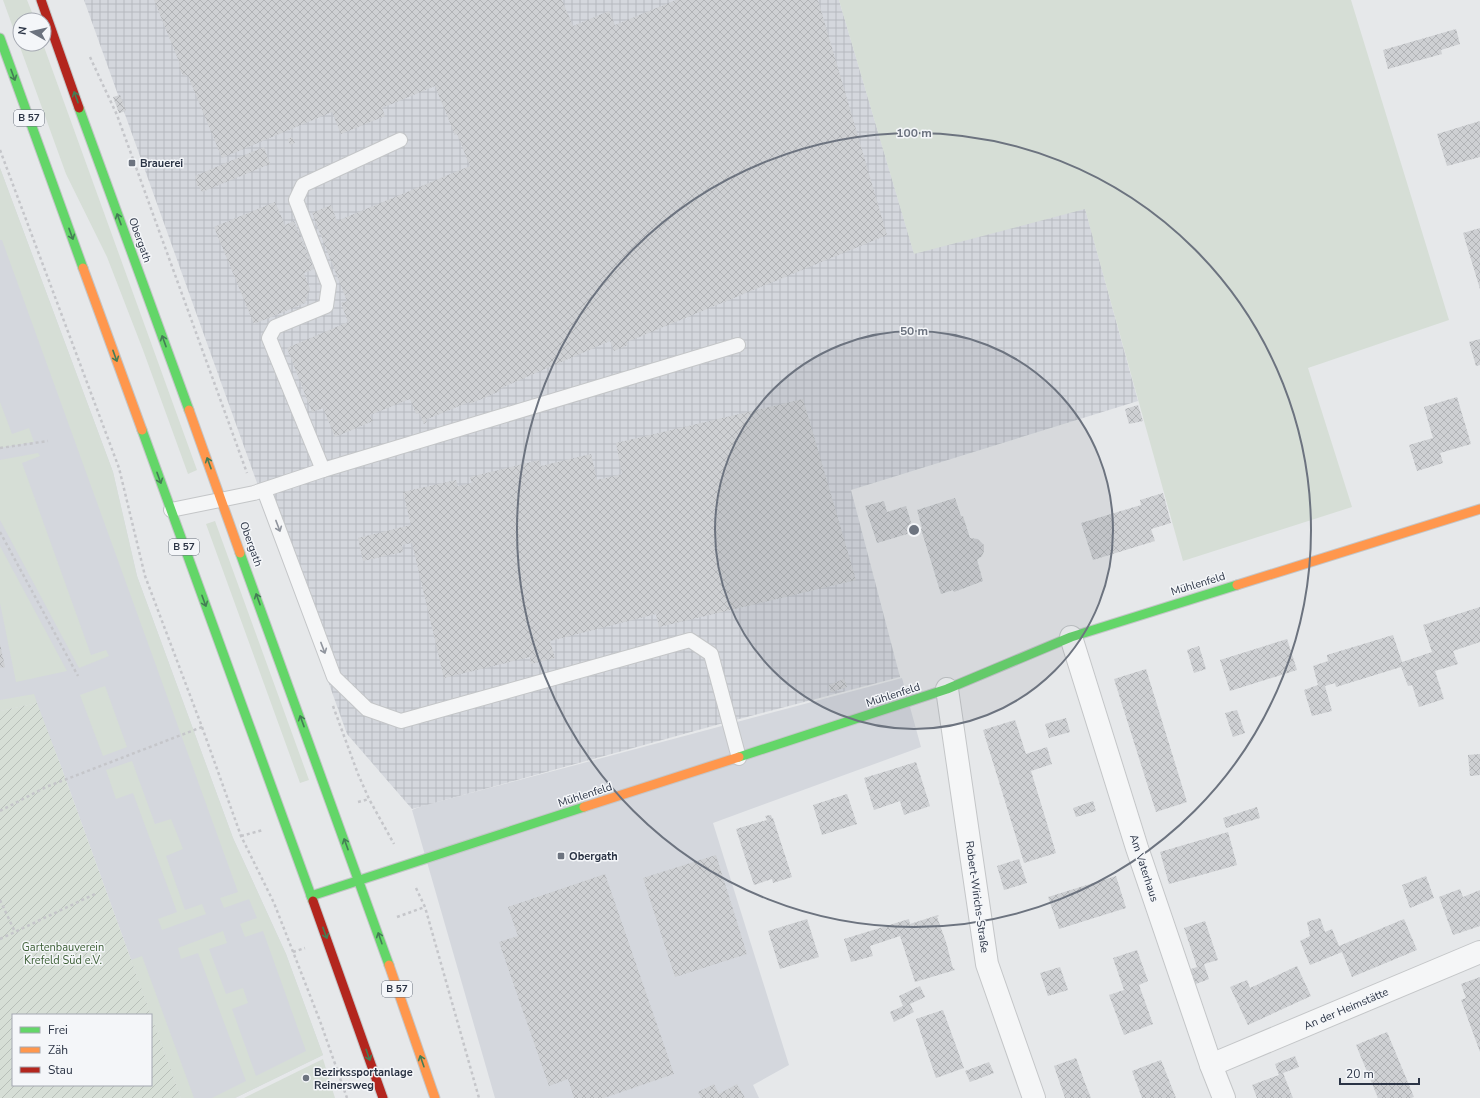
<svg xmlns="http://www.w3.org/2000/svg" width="1480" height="1098" viewBox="0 0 1480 1098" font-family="'Nunito Sans',sans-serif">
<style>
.built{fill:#d4d7dd}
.industrial{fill:url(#industrial-grid)}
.grass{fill:#d6ded6}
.garden{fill:url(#garden-furrows);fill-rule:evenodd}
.building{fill:url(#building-cross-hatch)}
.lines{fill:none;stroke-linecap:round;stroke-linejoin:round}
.lane-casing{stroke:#c4c6c8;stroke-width:16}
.street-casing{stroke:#c4c6c8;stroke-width:24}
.fast-casing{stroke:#c4c6c8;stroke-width:11}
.slow-casing{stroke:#c4c6c8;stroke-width:11}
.jam-casing{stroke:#c4c6c8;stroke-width:11}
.path{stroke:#c5c6ca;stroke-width:2.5;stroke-dasharray:3 3;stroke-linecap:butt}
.lane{stroke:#f5f6f7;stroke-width:14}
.street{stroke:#f5f6f7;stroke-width:22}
.fast{stroke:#63d668;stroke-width:9}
.slow{stroke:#ff974d;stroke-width:9}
.jam{stroke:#b3261e;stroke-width:9}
.oneway{stroke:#447d55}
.oneway2{stroke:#90959e}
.ring{fill:none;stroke:#6c737f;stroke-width:2}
.poi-dot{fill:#6c737f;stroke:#f4f6f9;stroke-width:1.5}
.labels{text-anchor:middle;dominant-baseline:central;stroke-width:3;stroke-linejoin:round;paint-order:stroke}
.shield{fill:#f4f6f9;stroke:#676e7b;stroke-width:1}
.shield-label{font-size:10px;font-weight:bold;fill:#2b3445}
.poi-label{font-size:11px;font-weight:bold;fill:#2b3445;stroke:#f4f6f9;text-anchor:start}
.street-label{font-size:11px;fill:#2b3445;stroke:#f4f6f9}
.park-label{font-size:11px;fill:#3f6138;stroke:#f4f6f9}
.centre{fill:#6c737f;stroke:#f4f6f9;stroke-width:2}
.ring-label{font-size:12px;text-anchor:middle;font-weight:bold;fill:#6c737f;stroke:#f4f6f9;stroke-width:3;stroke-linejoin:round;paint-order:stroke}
</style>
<defs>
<pattern id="industrial-grid" width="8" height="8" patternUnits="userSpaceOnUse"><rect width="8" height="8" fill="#d4d7dd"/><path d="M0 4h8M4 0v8" fill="none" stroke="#b6b9bf"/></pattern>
<pattern id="garden-furrows" width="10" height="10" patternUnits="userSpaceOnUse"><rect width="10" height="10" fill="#d6ded6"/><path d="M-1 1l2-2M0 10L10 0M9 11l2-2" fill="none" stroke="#b8bfb9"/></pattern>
<pattern id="building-cross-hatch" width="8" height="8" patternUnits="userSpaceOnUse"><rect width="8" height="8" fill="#ced0d3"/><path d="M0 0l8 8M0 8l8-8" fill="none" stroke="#b1b3b6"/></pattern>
</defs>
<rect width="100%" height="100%" fill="#e6e8ea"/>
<g class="built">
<polygon points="0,168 113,472 137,576 233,838 286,954 323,1055 235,1098 181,1098 62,769 36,703 0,711"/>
<polygon points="902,678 921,747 713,823 789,1065 753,1085 759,1098 495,1098 412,810 422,806"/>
</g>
<polygon class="industrial" points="84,0 839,0 914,253 1085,208 1138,401 851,490 900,677 720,724 412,809 347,734"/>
<g class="grass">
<polygon points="3,0 27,0 35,20 20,20 20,44 43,44 197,470 188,474 143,350 107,257 66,174"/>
<polygon points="839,0 1351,0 1449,320 1308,368 1352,507 1183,561 1085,209 914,254"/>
<polygon points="0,168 113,472 137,576 233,838 286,954 323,1055 235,1098 212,1098 246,1081 198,953 181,959 178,948 223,931 227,943 209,949 226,994 243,988 248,1003 232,1009 256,1076 306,1051 263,931 245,937 240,924 257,918 249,899 224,908 220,898 238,892 2,240 0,240"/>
<polygon points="0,402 12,434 29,428 34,442 0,448"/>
<polygon points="38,453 40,456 22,463 91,655 106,650 109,656 79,668 0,520 0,460"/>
<polygon points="215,521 309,780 300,783 206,524"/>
<polygon points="0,546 67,671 16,682 0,603"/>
<polygon points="105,686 127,747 103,756 80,695"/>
<polygon points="34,694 37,703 0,711 0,700"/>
<polygon points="132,761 155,824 171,819 183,849 166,856 185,910 202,904 206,914 162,930 158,919 177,912 133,793 116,799 106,770"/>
<polygon points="142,956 194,1098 181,1098 131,960"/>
<polygon points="323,1059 335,1098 244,1098"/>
</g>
<path class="garden" d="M37,703L62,769L181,1098H0V711ZM13,1015H151V1085H13Z"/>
<g class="building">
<polygon points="154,0 562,0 573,26 609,11 615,25 676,0 818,0 887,235 627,342 628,345 614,351 610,341 499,389 500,391 470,404 469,402 425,420 427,422 424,424 419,413 416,414 410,399 370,415 373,421 335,437 323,408 312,412 287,348 348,322 341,303 347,301 312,213 331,205 337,221 470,166 457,134 455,135 435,86 382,108 385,116 341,134 332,112 222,158 188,76 183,75 180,70 179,65 180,64"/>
<polygon points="1456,29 1460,44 1441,50 1442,54 1388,69 1383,50"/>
<polygon points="120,95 126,111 119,113 113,97"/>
<polygon points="1480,121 1480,157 1447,166 1437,134"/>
<polygon points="292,137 295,143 290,145 288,139"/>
<polygon points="264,147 270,164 202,192 199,186 197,186 195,176"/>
<polygon points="275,202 285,225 294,221 314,269 304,273 310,289 305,303 254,324 214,227"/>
<polygon points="1480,228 1480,289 1463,233"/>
<polygon points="1480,339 1480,365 1476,366 1469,342"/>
<polygon points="1457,397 1471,444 1440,453 1443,463 1417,471 1409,445 1433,438 1424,407"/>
<polygon points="803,399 856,580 659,627 656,614 550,641 555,658 531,664 530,657 444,678 412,543 402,545 403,552 363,561 358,538 411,525 403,492 456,480 458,486 472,483 470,477 539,460 541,466 591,454 597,480 622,474 616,443"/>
<polygon points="1138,405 1143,421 1129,424 1125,409"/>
<polygon points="1163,493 1171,523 1151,529 1155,541 1093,560 1081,523 1141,505 1140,500"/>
<polygon points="955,498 961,516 963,516 970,538 978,539 984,545 984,551 982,556 977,560 983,581 954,592 953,590 941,594 921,529 922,528 917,510"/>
<polygon points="884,501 887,512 906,506 914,532 877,543 865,506"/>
<polygon points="1480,607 1480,642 1453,651 1458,664 1435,671 1444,699 1419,707 1412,685 1408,686 1401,667 1336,687 1335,683 1325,686 1332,711 1312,716 1304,690 1318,685 1313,666 1328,661 1327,655 1393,635 1402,662 1432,652 1423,625"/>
<polygon points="1287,639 1297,670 1230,691 1220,660"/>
<polygon points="0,644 5,667 0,668"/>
<polygon points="1199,646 1206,669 1194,673 1187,650"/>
<polygon points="1146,669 1187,802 1156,812 1114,679"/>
<polygon points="844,679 847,687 831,692 829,685"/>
<polygon points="1237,710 1245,733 1233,737 1225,713"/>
<polygon points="1066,718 1070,732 1049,738 1045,724"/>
<polygon points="1015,720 1026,754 1047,747 1052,764 1031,771 1056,853 1024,863 983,730"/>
<polygon points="1480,754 1480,775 1470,776 1468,755"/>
<polygon points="916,762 930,806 904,815 900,801 874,810 864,778"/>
<polygon points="847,794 857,824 822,835 813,805"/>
<polygon points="1093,801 1096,811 1076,817 1073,808"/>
<polygon points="1257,807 1260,818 1226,828 1223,818"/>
<polygon points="771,815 772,818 773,818 792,877 773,883 772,879 754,885 736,829 767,820 765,816"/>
<polygon points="1228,832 1237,865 1169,884 1160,852"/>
<polygon points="716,855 747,954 675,977 643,878"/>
<polygon points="1019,859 1027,883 1004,890 997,866"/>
<polygon points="605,874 674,1074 604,1098 574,1098 568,1079 549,1086 499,942 518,936 508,907"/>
<polygon points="1116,876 1126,908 1059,929 1048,897"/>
<polygon points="1426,876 1434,898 1410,908 1402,885"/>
<polygon points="1460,889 1463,897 1480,890 1480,926 1453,935 1439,897"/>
<polygon points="938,915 939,916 937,917 946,942 953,969 954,968 955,970 915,982 900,936 870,946 873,956 851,962 844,939 909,919 910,924"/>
<polygon points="1320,918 1325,932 1332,929 1339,946 1404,919 1417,950 1352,977 1342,952 1310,965 1300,941 1310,936 1307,922"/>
<polygon points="807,919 819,957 780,969 768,931"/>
<polygon points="1205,921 1218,960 1204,964 1209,979 1193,985 1188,970 1197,967 1184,928"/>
<polygon points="1137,950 1148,981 1139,985 1153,1024 1124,1035 1109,995 1124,990 1113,958"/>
<polygon points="1297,966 1311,996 1248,1025 1230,987 1247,980 1250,988"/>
<polygon points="1060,967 1068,990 1048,996 1040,973"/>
<polygon points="1480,977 1480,1052 1461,1000 1466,998 1461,984"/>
<polygon points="920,986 925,997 910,1004 914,1012 894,1022 890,1012 903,1006 899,996"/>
<polygon points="943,1010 964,1068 936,1078 916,1019"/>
<polygon points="1387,1032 1414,1097 1411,1098 1378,1098 1356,1045"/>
<polygon points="1295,1056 1299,1067 1283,1073 1293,1098 1257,1098 1252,1085 1279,1075 1275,1064"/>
<polygon points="1076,1058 1085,1083 1091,1098 1065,1098 1054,1066"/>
<polygon points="1161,1060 1176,1098 1142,1098 1132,1071"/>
<polygon points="989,1062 994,1073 970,1082 965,1071"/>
<polygon points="714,1084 719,1094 737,1084 745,1098 701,1098 698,1092"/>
</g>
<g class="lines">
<g class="lane-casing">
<g id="lane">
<polyline points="323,470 269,338 275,327 326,306 329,285 296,200 303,185 400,140"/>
<polyline points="264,490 334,677 367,709 401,721 690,640 711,654 739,758"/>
<polyline points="171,510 254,493 323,470 738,345"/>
</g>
</g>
<g class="street-casing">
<g id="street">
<polyline points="1071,637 1137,848 1211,1065 1224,1098"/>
<polyline points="947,689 987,964 1034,1098"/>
<polyline points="1211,1065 1480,952"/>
</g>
</g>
<g class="fast-casing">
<g id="fast">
<polyline points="0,38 83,268"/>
<polyline points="79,108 189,410"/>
<polyline points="142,430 313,901"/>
<polyline points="240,553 389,965"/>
<polyline points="739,757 947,689 1071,637 1237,585"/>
<polyline points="311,896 584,807"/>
</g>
</g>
<g class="slow-casing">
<g id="slow">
<polyline points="83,268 142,430"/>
<polyline points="189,410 240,553"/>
<polyline points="1237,585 1480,509"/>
<polyline points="584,807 739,757"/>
<polyline points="389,965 435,1098"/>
</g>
</g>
<g class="jam-casing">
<g id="jam">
<polyline points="41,0 79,108"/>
<polyline points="313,901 383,1098"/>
</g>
</g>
<g class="path">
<polyline points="90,57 117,115 247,473"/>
<polyline points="0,150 119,468 145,576 202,727 241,836 274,903 320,1021 347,1098"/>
<polyline points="0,448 48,441"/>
<polyline points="0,532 78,676"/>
<polyline points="333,706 358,774 369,799 394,844"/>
<polyline points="358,802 369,799"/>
<polyline points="0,811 46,787 202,727"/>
<polyline points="241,836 263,830"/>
<polyline points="416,888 425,907 479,1098"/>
<polyline points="0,900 15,932"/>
<polyline points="397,917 425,907"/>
<polyline points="0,939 97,893"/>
<polyline points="293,952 305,948"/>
</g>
<use href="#lane" class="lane"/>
<use href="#street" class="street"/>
<use href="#fast" class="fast"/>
<use href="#slow" class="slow"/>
<use href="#jam" class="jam"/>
</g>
<defs><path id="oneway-shaft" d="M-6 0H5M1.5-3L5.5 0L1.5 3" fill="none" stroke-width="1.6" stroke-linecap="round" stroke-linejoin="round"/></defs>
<g class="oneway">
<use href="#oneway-shaft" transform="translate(13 75) rotate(70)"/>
<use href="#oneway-shaft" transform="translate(76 97) rotate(-110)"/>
<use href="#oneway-shaft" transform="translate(119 219) rotate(-110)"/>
<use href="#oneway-shaft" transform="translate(71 234) rotate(70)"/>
<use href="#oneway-shaft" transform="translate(164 341) rotate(-110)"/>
<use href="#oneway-shaft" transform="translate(115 356) rotate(70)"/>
<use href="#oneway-shaft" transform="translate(209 463) rotate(-110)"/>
<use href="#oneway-shaft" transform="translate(159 478) rotate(70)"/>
<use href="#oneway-shaft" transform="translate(258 599) rotate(-110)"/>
<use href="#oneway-shaft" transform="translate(204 601) rotate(70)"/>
<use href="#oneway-shaft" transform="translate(302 721) rotate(-110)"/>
<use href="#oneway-shaft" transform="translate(346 844) rotate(-110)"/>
<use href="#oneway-shaft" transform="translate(325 933) rotate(70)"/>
<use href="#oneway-shaft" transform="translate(380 938) rotate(-109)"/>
<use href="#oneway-shaft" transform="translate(368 1055) rotate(71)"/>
<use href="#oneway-shaft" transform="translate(422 1061) rotate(-109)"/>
</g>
<g class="oneway2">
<use href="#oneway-shaft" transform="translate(278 526) rotate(69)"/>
<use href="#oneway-shaft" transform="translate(323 648) rotate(69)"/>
</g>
<circle cx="914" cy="530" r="199" fill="#6c737f" fill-opacity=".12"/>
<g class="ring">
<circle cx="914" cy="530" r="199"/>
<circle cx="914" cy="530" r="397"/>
</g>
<g class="poi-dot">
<rect x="128" y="159" width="8" height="8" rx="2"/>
<rect x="557" y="852" width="8" height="8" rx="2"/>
<circle cx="306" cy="1078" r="4"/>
</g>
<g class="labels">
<g class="shield">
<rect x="14" y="110" width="30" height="16" rx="3"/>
<rect x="169" y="539" width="30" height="16" rx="3"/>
<rect x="382" y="981" width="30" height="16" rx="3"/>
</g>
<g class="shield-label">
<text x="29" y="118">B 57</text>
<text x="184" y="547">B 57</text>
<text x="397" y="989">B 57</text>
</g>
<g class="poi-label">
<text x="140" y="163">Brauerei</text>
<text x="569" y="856">Obergath</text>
<text x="314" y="1072">Bezirkssportanlage<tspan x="314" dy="13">Reinersweg</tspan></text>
</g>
<g class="street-label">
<text transform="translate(140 240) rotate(70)">Obergath</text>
<text transform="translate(251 544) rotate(70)">Obergath</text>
<text transform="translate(1198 584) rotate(-17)">Mühlenfeld</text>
<text transform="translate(893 695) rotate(-18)">Mühlenfeld</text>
<text transform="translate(585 795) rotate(-18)">Mühlenfeld</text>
<text transform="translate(1144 868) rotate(72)">Am Vaterhaus</text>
<text transform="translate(977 897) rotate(82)">Robert-Wirichs-Straße</text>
<text transform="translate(1346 1009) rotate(-23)">An der Heimstätte</text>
</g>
<g class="park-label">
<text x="63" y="947">Gartenbauverein<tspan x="63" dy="13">Krefeld Süd e.V.</tspan></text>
</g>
</g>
<circle cx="914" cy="530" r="6" class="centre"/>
<g class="ring-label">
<text x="914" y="137">100 m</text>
<text x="914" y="335">50 m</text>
</g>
<rect x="12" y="1014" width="140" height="72" fill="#f4f6f9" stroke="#a4a8b1"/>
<rect x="20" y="1027" width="20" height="6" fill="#63d668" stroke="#a4a8b1"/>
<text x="48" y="1034" font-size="12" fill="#2b3445">Frei</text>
<rect x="20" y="1047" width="20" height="6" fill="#ff974d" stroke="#a4a8b1"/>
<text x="48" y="1054" font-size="12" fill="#2b3445">Zäh</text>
<rect x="20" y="1067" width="20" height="6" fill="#b3261e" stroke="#a4a8b1"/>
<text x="48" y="1074" font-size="12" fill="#2b3445">Stau</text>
<g transform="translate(32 32) rotate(278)"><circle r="19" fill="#f4f6f9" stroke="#a4a8b1"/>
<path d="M0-3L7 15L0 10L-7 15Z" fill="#6c737f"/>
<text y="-6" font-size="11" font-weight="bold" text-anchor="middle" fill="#2b3445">N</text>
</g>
<path d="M1340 1078v6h79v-6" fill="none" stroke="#2b3445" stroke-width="2"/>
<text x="1346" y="1078" font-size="12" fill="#2b3445" stroke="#f4f6f9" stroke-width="3" paint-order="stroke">20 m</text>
</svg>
